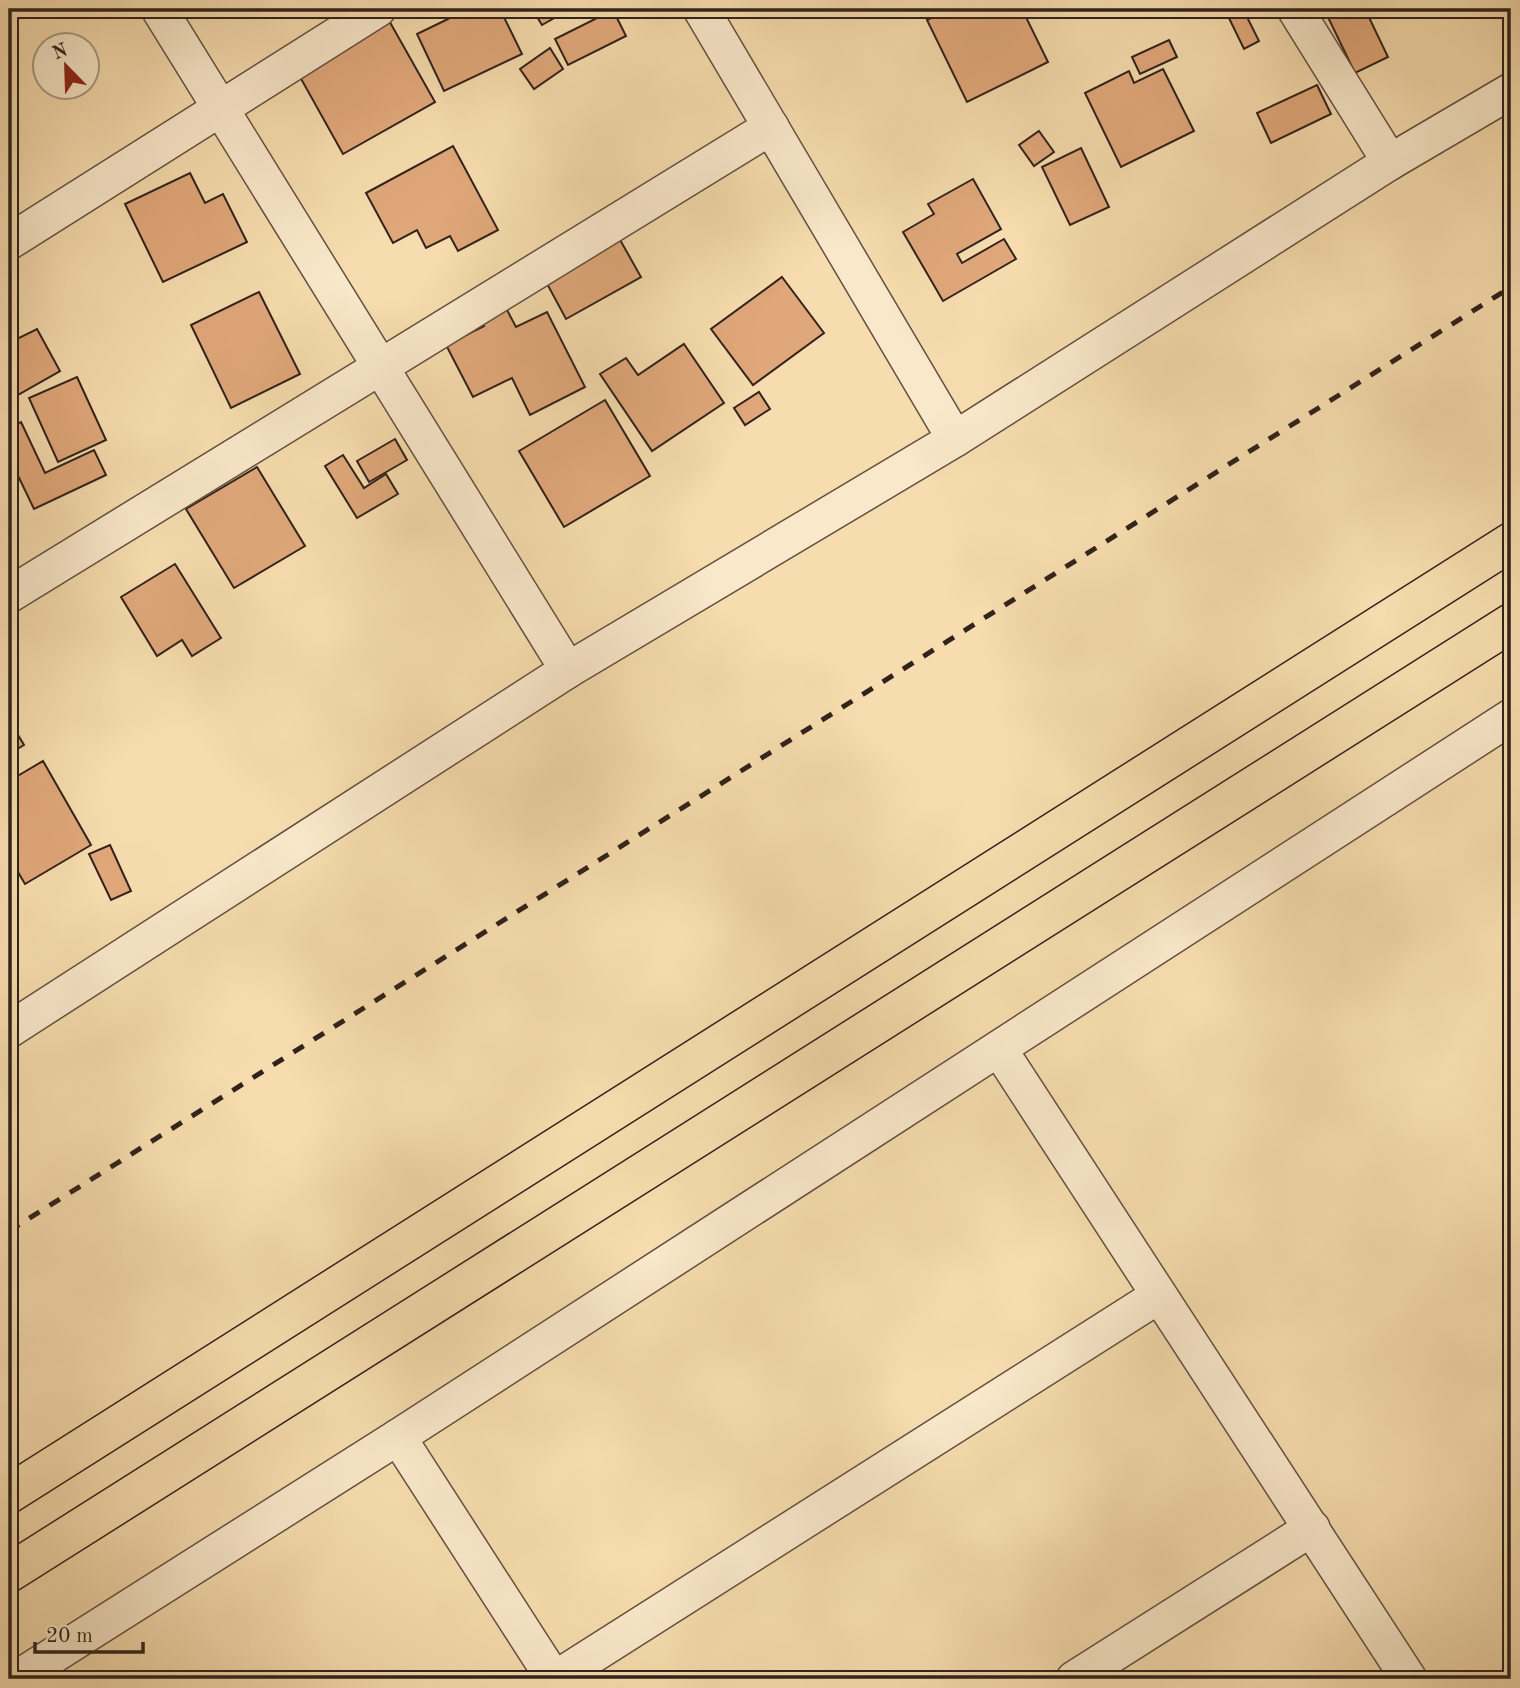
<svg xmlns="http://www.w3.org/2000/svg" width="1520" height="1688" viewBox="0 0 1520 1688" font-family="'Old Standard TT',serif">
<style>
.building{fill:#e0a87a;stroke:#31221c;stroke-width:2}
.lines{fill:none;stroke-linecap:round;stroke-linejoin:round}
.street-casing{stroke:#625040;stroke-width:38}
.primary-casing{stroke:#31221c;stroke-width:41}
.street{stroke:#f9e8ca;stroke-width:35}
.primary{stroke:#f6dcae;stroke-width:38}
.rail{stroke:#31221c;stroke-width:5;stroke-dasharray:12 12;stroke-linecap:butt}
</style>
<rect width="100%" height="100%" fill="#f6dcae"/>
<filter id="stains"><feTurbulence type="fractalNoise" baseFrequency=".00286" numOctaves="4"/><feColorMatrix values="0 0 0 0 .2 0 0 0 0 .09 0 0 0 0 .02 0 0 0 .5 -.17"/></filter>
<radialGradient id="worn" r=".72"><stop offset=".6" stop-color="#630" stop-opacity="0"/><stop offset="1" stop-color="#630" stop-opacity=".3"/></radialGradient>
<g class="building">
<polygon points="442,9 500,9 522,54 444,91 417,34 448,19"/>
<polygon points="532,9 570,9 542,25"/>
<polygon points="950,9 1022,9 1048,62 967,102 927,20"/>
<polygon points="1238,9 1243,9 1259,41 1244,49 1227,14"/>
<polygon points="1324,9 1365,9 1388,57 1355,73"/>
<polygon points="613,10 626,36 568,65 555,39"/>
<polygon points="387,17 435,102 343,154 295,68"/>
<polygon points="1169,40 1177,57 1140,74 1132,57"/>
<polygon points="550,48 563,69 534,89 520,69"/>
<polygon points="1163,69 1194,131 1121,167 1085,93 1129,71 1134,83"/>
<polygon points="1317,85 1331,114 1271,143 1257,113"/>
<polygon points="1039,131 1054,152 1034,166 1019,145"/>
<polygon points="453,146 498,230 458,251 450,236 426,248 417,230 393,243 366,193"/>
<polygon points="1081,148 1109,207 1070,225 1042,167"/>
<polygon points="190,173 205,203 223,194 247,242 163,282 125,204"/>
<polygon points="973,179 1001,229 957,254 962,263 1004,239 1016,259 943,301 903,232 934,214 928,204"/>
<polygon points="619,238 641,277 566,319 545,280"/>
<polygon points="782,277 824,333 753,385 711,329"/>
<polygon points="259,292 300,374 231,408 191,325"/>
<polygon points="506,308 516,327 547,312 585,387 530,415 512,378 473,397 446,345 484,326 481,321"/>
<polygon points="37,329 60,371 9,400 9,334 13,341"/>
<polygon points="684,344 724,403 652,451 600,374 626,358 638,375"/>
<polygon points="77,377 106,440 58,462 29,398"/>
<polygon points="759,392 770,409 745,425 734,408"/>
<polygon points="605,400 650,476 564,527 519,451"/>
<polygon points="21,422 45,473 94,450 106,475 34,509 9,457 9,428"/>
<polygon points="395,439 407,460 369,482 357,461"/>
<polygon points="343,455 364,488 386,474 398,494 357,518 325,466"/>
<polygon points="257,467 305,546 234,588 186,509"/>
<polygon points="175,564 221,638 192,656 182,640 157,656 121,597"/>
<polygon points="9,720 24,745 9,754"/>
<polygon points="43,761 91,845 25,884 9,857 9,781"/>
<polygon points="110,845 131,891 111,900 89,854"/>
</g>
<g class="lines">
<g class="street-casing">
<g id="street">
<polyline points="159,9 568,670"/>
<polyline points="701,9 955,439"/>
<polyline points="1295,9 1390,162"/>
<polyline points="9,242 378,9"/>
<polyline points="9,595 771,127"/>
<polyline points="9,1030 568,670 955,439 1390,162 1511,91"/>
<polyline points="999,1049 1409,1679"/>
<polyline points="398,1437 554,1679"/>
<polyline points="16,1679 398,1437 1511,717"/>
<polyline points="555,1679 1158,1296"/>
<polyline points="1074,1679 1312,1528"/>
</g>
</g>
<g class="primary-casing">
<g id="primary">
<polyline points="9,1494 1511,542"/>
<polyline points="9,1573 1511,623"/>
</g>
</g>
<use href="#street" class="street"/>
<use href="#primary" class="primary"/>
<polyline class="rail" points="9,1231 1511,287"/>
</g>
<rect width="1520" height="1688" fill="none" stroke="#f6dcae" stroke-width="35"/>
<rect x="10" y="10" width="1499" height="1667" fill="none" stroke="#31221c" stroke-width="3.5"/>
<rect x="18" y="18" width="1485" height="1653" fill="none" stroke="#31221c" stroke-width="2"/>
<g transform="translate(66 66) rotate(337)"><circle r="33" fill="#f9e8ca" stroke="#a99984" stroke-width="2"/>
<path d="M0-5L12 26L0 18L-12 26Z" fill="#8f2418"/>
<text y="-10" font-size="19" font-weight="bold" text-anchor="middle" fill="#31221c">N</text>
</g>
<path d="M35 1642v10h108v-10" fill="none" stroke="#31221c" stroke-width="3.5"/>
<text x="46" y="1642" font-size="21" fill="#31221c" stroke="#f9e8ca" stroke-width="5" paint-order="stroke">20 m</text>
<rect width="100%" height="100%" filter="url(#stains)"/>
<rect width="100%" height="100%" fill="url(#worn)"/>
</svg>
